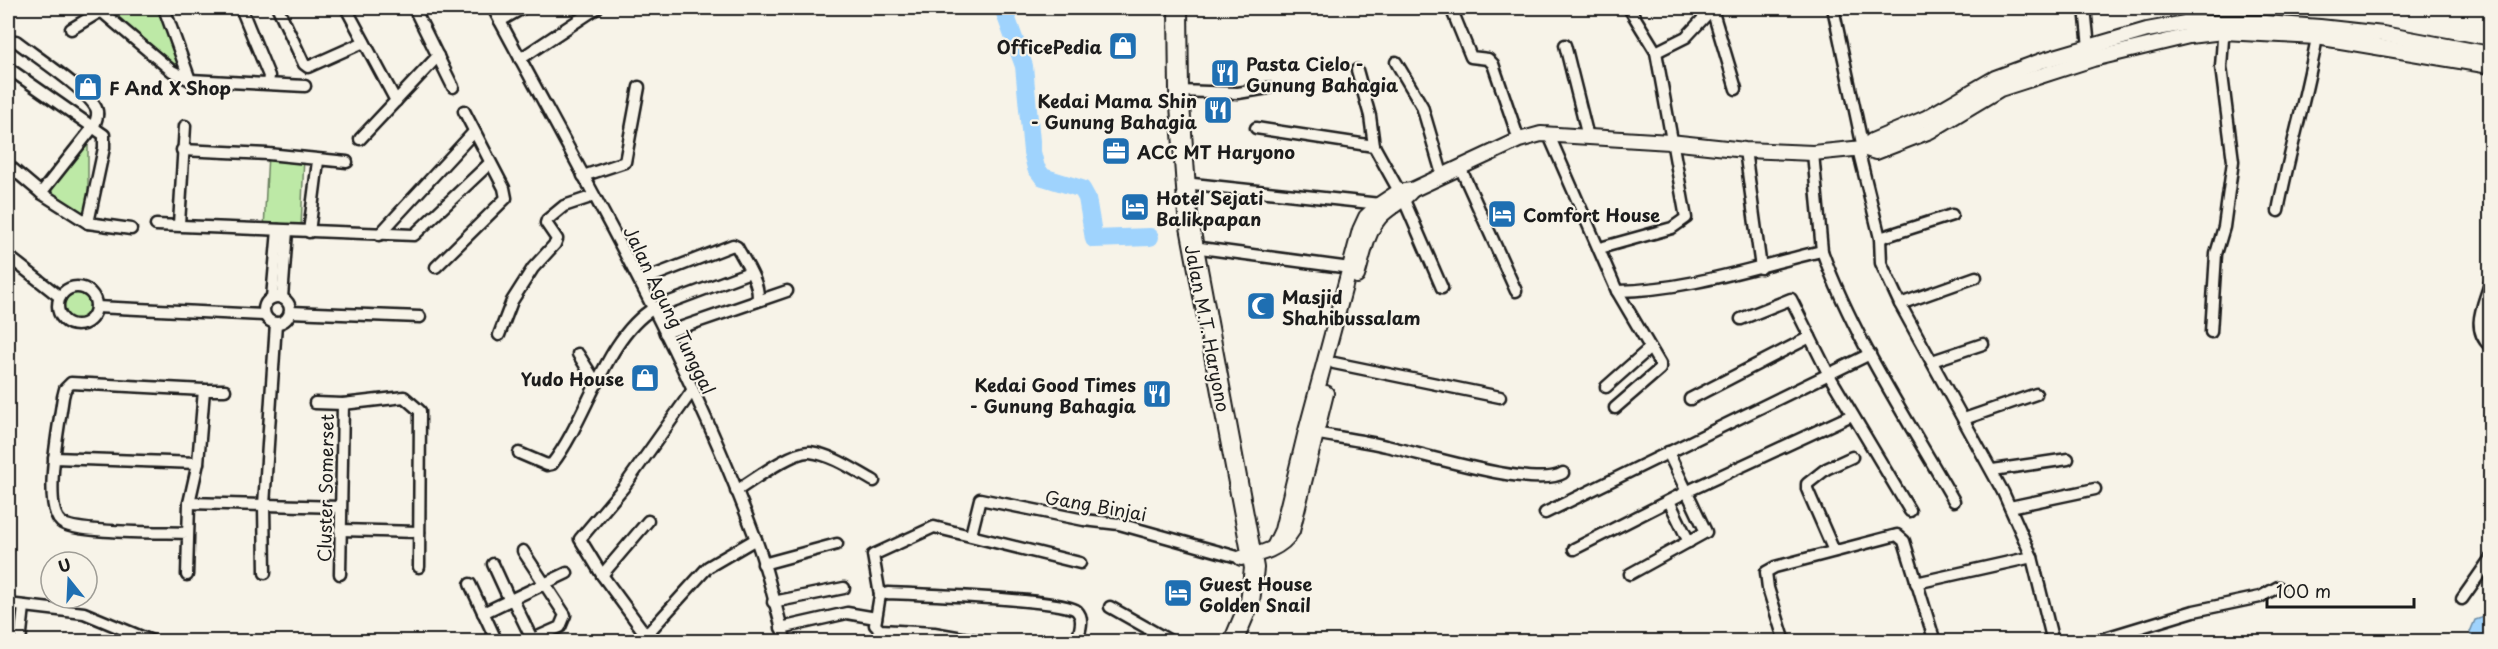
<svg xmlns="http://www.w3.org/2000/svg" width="2498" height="649" viewBox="0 0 2498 649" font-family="'Playpen Sans',sans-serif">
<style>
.green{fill:#bde9a6;stroke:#6c8261;stroke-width:1.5}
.water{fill:#9fd3fd;stroke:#6b8aa3;stroke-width:1.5}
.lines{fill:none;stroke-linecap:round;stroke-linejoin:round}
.river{stroke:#9fd3fd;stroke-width:18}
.minor-casing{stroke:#1c1c1c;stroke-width:15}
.tertiary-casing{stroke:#1c1c1c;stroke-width:18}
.primary-casing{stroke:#1c1c1c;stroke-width:22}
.minor{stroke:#f7f3e8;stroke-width:10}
.tertiary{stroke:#f7f3e8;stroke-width:14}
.primary{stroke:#f7f3e8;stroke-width:18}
.labels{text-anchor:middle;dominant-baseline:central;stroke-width:4.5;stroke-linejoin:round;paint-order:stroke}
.poi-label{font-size:18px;font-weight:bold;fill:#1c1c1c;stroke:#f7f3e8;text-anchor:start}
.street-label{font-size:18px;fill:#1c1c1c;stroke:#f7f3e8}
</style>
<rect width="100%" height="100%" fill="#f7f3e8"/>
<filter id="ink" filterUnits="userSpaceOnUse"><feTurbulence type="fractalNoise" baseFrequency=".0167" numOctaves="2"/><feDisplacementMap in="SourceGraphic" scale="12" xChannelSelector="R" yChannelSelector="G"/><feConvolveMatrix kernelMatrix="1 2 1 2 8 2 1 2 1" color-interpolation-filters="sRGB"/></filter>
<g filter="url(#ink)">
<g class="green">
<polygon points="118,8 158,8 184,72 111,12"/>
<polygon points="88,135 88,223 41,193"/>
<polygon points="268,154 304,155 301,229 264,229"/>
<circle cx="78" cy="306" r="15"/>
</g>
<polygon class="water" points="2490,615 2490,641 2473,640 2470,632 2475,620"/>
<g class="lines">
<polyline class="river" points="1003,8 1024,66 1032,152 1036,168 1043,177 1082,189 1087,198 1094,239 1150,237"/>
<g class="minor-casing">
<g id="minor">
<polyline points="164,8 190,80"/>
<polyline points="241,8 269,76 268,83"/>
<polyline points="278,8 304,64 308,67 364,42"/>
<polyline points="346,8 396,101"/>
<polyline points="414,8 453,87"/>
<path d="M493,8C585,181 686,352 755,537C768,570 775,607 786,642"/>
<polyline points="1451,8 1471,57 1488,59 1493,64 1519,140"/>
<polyline points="1833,8 1863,148"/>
<polyline points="2085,8 2089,47"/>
<polyline points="1712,9 1736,89"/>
<polyline points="101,11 172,71 190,80 305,86"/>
<polyline points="500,21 523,8"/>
<polyline points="71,29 106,8"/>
<path d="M8,42L16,41C35,56 86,89 96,108C99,114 96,120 94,126L41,193"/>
<polyline points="1565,45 1588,137"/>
<polyline points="1656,52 1686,37 1713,8"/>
<polyline points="520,59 597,8"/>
<polyline points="1396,62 1422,106 1442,174"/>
<polyline points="8,68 104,135 104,148 88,223"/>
<polyline points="1357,70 1370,116 1374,146"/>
<polyline points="1179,91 1238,93 1268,88"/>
<polyline points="1256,128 1374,146 1404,200 1442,288"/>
<polyline points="1548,133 1617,291 1660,364 1660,369 1615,408"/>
<polyline points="360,139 438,56"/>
<polyline points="1858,149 1880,238 1881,263 1900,304 2003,492 2032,557 2053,642"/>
<polyline points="182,150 268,154 347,162"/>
<polyline points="1745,150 1761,268"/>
<polyline points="8,165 41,193 88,223 131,229"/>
<polyline points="1460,167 1516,291"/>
<polyline points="583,176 625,162 639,87"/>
<polyline points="1184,183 1380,204"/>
<path d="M2278,211C2289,152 2307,95 2317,37"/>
<polyline points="179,224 185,126"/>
<polyline points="156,225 414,235 490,163"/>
<polyline points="309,232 318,161"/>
<polyline points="379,235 473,133"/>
<polyline points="1880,238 1952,215"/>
<polyline points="1193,247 1350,268"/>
<polyline points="1600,248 1672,228 1686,218 1656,52 1629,8"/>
<path d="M1822,251C1854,339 1908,420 1954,501"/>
<polyline points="8,256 60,297"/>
<polyline points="436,267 506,198 504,188 464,111"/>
<path d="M640,281L733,245L737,247C744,260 762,286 757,301"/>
<path d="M2490,283C2484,305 2470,328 2490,346"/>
<circle cx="77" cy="306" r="19"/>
<path d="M1617,291C1689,290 1753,267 1822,251L1813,153"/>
<circle cx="277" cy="310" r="13"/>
<polyline points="272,298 278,230"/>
<polyline points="282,298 287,231"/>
<polyline points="1900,304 1976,277"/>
<polyline points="96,307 264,315"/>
<polyline points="290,312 420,317"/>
<polyline points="1741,319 1791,299 1829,375 1910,511"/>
<polyline points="2211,332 2216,254 2224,227 2233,161 2221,67 2224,25"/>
<polyline points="665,333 787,291"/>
<polyline points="499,335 512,301 533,268 555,244 557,239 546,223 547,220 564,206 594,196"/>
<polyline points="578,354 597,384"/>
<polyline points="1932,361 1983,344"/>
<polyline points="1334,363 1500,397"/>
<polyline points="1606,387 1650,348"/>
<polyline points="204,390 225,390"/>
<polyline points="1690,399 1810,337"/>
<polyline points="315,403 343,404 404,397 420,411 419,567"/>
<polyline points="1964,419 2036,394"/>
<path d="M1309,432C1334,437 1361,440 1386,446C1421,453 1536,490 1563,473"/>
<path d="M519,453L547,465L552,464C587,420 605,337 654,308L750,272"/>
<polyline points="54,458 198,463"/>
<polyline points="1993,470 2068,459"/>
<path d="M736,491C752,481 793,450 810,452C833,455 854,470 874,481"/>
<polyline points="1669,501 1689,542"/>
<polyline points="189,503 340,507"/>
<polyline points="2010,507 2095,489"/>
<polyline points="1545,513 1870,354"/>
<polyline points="340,530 419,532"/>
<polyline points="971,535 980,499 1084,520 1119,524 1241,558"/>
<polyline points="1574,549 1688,491 1852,415"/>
<polyline points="523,551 565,615 560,627 526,642"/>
<polyline points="1834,551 1807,489 1807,484 1826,469 1852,457"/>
<polyline points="493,564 510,601"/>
<polyline points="763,564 837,544"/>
<polyline points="265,573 264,505 276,323"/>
<polyline points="340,574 343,404"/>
<polyline points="1630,574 1706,532 1668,452"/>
<path d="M187,575L189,503L198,463L204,390L71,383L65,389L63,397C60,421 42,506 61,522C74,534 165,532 188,533"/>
<polyline points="602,575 648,521"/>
<polyline points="1916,583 2032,557"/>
<polyline points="470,584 497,642"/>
<polyline points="880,595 873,555 934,527 1080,563"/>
<polyline points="2462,599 2490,559"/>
<polyline points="513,600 532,639"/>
<polyline points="773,602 844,588"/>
<polyline points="8,604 84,613 154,642"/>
<polyline points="1110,607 1172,642"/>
<polyline points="483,613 567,573"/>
<polyline points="781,628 847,613 876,618"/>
<polyline points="646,635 602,575 580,539 623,488 692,391"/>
<polyline points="20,642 24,607"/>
<polyline points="640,642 708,567 756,539"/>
<path d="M985,642L934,633L880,630L875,625L880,595L888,593C914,594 1067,599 1077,611C1085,619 1079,632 1077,642"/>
<polyline points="1785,642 1768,588 1766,572 1775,567 1897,535 1904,541 1935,642"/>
<polyline points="2092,642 2194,611 2260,597 2278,587"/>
</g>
</g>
<g class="tertiary-casing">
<g id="tertiary">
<polyline points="1863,148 1872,141 1926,118 1995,78 2041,61 2147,30 2185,23 2265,23 2320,27 2383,34 2490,54"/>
<path d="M1357,276C1363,257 1366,234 1379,218C1388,207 1403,202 1412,190"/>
<polyline points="1274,547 1282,530 1306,431 1360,230 1366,217 1380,204 1398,192 1412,190 1519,140 1541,134 1670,142 1745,150 1813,153 1863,148 1876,152 1930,131 2000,89 2093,59 2189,36 2223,32 2317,37 2490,66"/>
<path d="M1241,558C1260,554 1282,549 1292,531L1326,393"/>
</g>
</g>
<g class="primary-casing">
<polyline id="primary" points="1178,8 1179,91 1188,216 1254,568 1250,602 1233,642"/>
</g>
<use href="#minor" class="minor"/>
<use href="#tertiary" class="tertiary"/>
<use href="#primary" class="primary"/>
</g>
</g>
<defs>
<g id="shop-square" transform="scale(1.5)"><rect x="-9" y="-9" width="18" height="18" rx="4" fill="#1f6fb2" stroke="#f7f3e8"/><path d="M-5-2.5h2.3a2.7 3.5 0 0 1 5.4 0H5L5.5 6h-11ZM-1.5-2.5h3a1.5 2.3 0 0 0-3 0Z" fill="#fff"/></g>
<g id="restaurant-square" transform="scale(1.5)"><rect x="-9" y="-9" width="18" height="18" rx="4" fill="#1f6fb2" stroke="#f7f3e8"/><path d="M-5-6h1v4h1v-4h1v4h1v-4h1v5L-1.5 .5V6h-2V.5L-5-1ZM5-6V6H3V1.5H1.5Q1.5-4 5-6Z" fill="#fff"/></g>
<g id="office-square" transform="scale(1.5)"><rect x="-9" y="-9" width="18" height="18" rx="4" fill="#1f6fb2" stroke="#f7f3e8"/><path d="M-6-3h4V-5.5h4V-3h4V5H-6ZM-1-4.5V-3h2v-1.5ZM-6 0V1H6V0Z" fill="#fff"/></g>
<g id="hotel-square" transform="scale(1.5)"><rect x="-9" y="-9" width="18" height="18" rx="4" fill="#1f6fb2" stroke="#f7f3e8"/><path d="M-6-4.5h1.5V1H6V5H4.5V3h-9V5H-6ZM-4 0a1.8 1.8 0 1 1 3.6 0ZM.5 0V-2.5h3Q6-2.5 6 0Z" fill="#fff"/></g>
<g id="mosque-square" transform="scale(1.5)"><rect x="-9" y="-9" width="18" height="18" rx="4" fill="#1f6fb2" stroke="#f7f3e8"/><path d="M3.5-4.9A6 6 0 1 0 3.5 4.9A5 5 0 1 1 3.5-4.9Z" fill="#fff"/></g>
</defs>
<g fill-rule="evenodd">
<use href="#shop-square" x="1123" y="46"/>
<use href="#restaurant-square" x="1225" y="73"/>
<use href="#shop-square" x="88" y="87"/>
<use href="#restaurant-square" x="1218" y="110"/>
<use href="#office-square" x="1116" y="151"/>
<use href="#hotel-square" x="1135" y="207"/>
<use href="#hotel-square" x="1502" y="214"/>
<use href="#mosque-square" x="1261" y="306"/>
<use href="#shop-square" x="645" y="378"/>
<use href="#restaurant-square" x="1157" y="394"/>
<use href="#hotel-square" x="1178" y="593"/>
</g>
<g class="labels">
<g class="poi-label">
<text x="1102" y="46" text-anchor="end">OfficePedia</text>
<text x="1246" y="63">Pasta Cielo -<tspan x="1246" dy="21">Gunung Bahagia</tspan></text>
<text x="109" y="87">F And X Shop</text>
<text x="1197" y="100" text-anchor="end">Kedai Mama Shin<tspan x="1197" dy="21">- Gunung Bahagia</tspan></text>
<text x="1137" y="151">ACC MT Haryono</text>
<text x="1156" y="197">Hotel Sejati<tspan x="1156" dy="21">Balikpapan</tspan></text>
<text x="1523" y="214">Comfort House</text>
<text x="1282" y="296">Masjid<tspan x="1282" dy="21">Shahibussalam</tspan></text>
<text x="624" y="378" text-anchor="end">Yudo House</text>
<text x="1136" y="384" text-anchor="end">Kedai Good Times<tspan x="1136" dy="21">- Gunung Bahagia</tspan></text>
<text x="1199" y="583">Guest House<tspan x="1199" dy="21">Golden Snail</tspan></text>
</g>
<g class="street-label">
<text transform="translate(670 310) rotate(64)">Jalan Agung Tunggal</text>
<text transform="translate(1208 328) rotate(79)">Jalan M.T. Haryono</text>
<text transform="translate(325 488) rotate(-89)">Cluster Somerset</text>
<text transform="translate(1096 505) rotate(10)">Gang Binjai</text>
</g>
</g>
<rect width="2498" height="649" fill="none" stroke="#f7f3e8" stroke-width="30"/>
<rect x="15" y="15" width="2468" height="619" fill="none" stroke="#1c1c1c" stroke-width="2" filter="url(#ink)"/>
<g transform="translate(69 580) rotate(342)"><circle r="28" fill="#f7f3e8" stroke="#9f9d96" stroke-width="1.5"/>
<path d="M0-4.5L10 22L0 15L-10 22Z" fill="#1f6fb2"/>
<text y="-9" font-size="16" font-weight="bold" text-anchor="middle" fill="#1c1c1c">U</text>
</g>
<path d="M2267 598v9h147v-9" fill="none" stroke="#1c1c1c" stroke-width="3"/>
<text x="2276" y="598" font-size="18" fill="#1c1c1c" stroke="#f7f3e8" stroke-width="4.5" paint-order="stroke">100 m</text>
</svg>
